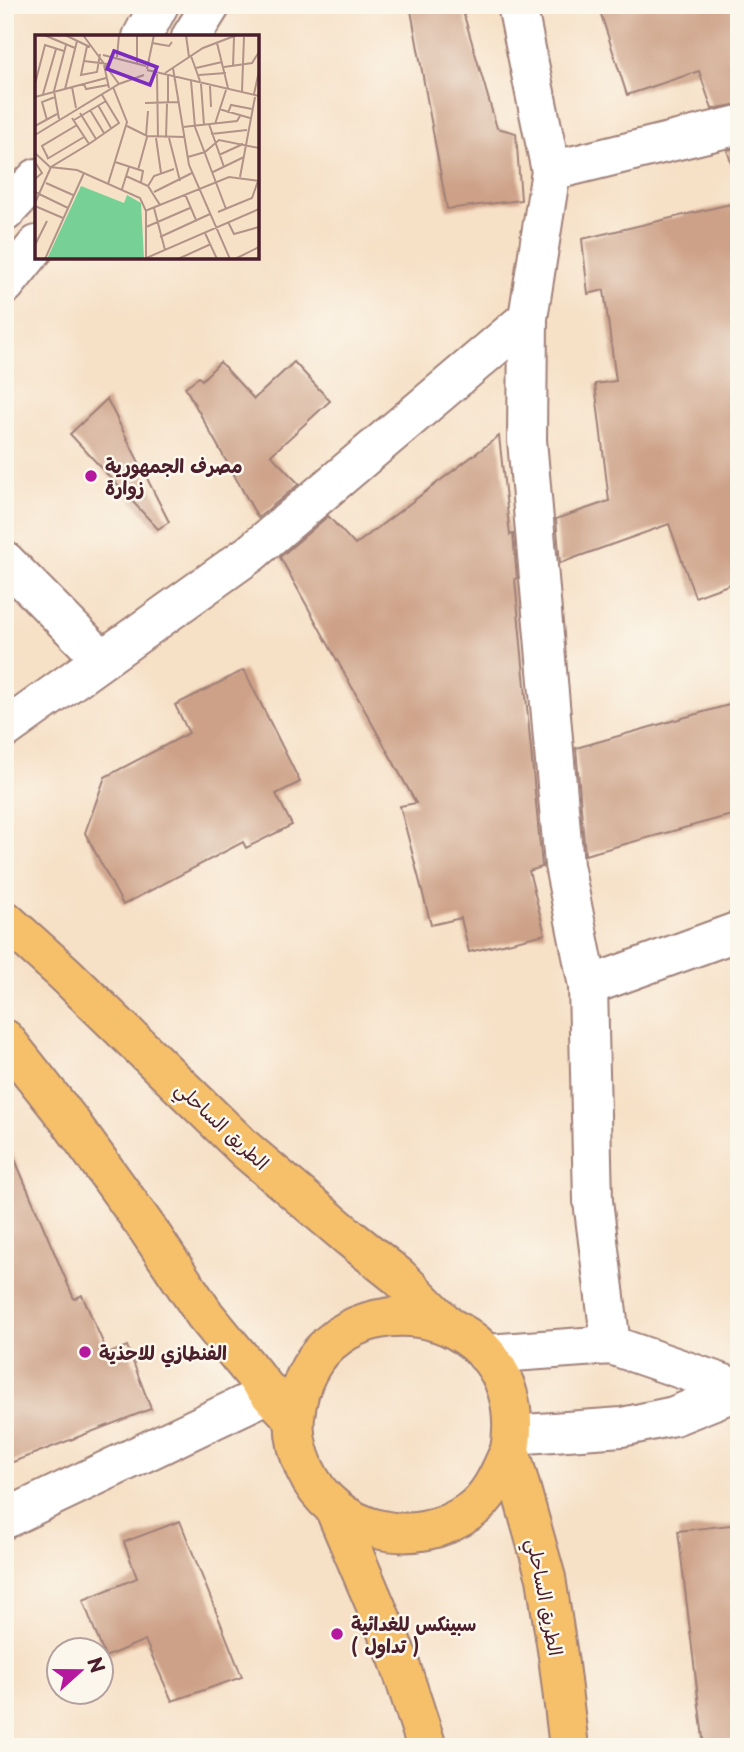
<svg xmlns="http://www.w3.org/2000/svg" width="744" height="1752" viewBox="0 0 744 1752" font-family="'Playpen Sans','Playpen Sans Arabic',sans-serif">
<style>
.building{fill:#cda187}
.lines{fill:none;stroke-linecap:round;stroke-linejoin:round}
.minor-casing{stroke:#a08078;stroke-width:42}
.highway-casing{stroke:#a08078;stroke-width:42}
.minor{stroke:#fff;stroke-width:38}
.highway{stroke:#f6c06b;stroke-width:38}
.poi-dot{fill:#b5179e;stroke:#fbf7ec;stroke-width:2.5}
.labels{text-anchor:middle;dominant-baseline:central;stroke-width:5;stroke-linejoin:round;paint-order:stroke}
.poi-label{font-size:19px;font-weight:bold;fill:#4a1f2b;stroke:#fbf7ec;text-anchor:start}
.street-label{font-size:19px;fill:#4a1f2b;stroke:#fbf7ec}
.inset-road{fill:none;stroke:#b19388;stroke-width:2}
.view{fill:#7b2cbf;fill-opacity:0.15;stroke:#7b2cbf;stroke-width:3.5}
.inset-edge{fill:none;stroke:#4a1f2b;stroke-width:3.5}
</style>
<rect width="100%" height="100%" fill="#fbf7ec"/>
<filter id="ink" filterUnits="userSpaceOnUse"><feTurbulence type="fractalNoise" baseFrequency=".0143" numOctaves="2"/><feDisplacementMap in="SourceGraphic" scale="14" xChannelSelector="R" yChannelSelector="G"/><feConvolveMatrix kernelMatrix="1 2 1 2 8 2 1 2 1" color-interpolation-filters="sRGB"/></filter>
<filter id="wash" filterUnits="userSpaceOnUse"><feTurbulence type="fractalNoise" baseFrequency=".00686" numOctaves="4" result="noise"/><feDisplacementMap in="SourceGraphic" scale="28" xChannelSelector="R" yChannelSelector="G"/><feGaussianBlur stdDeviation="1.57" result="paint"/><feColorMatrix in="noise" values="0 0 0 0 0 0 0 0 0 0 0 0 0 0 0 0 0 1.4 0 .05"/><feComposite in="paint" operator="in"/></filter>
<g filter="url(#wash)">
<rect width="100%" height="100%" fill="#f6e0c6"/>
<g id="blocks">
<g class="building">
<polygon points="410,5 461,5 497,128 516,133 521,200 447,209"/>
<polygon points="598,5 739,5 739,104 712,109 699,71 627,95"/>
<polygon points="739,148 739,164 732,165 727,150"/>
<polygon points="739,202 739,581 695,597 669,524 560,563 556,519 609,501 595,384 616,381 604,290 588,294 582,239"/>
<polygon points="220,362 254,399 294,362 330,401 271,455 299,484 258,518 185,387 199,377 202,380"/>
<polygon points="107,399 169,522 158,529 70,434"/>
<polygon points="499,436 510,535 513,534 517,578 515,579 542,867 529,871 545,934 469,952 461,918 431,925 400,806 416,803 280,557 328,516 355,545"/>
<polygon points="244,670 300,782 276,794 292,825 246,848 243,842 123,905 85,833 105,777 189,733 175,705"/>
<polygon points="739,702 739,813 585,855 576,748"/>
<polygon points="5,1136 74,1299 82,1295 108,1354 127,1346 151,1409 5,1465"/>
<polygon points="180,1521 242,1677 172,1701 145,1640 105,1657 83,1600 137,1578 124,1542"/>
<polygon points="739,1524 739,1747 704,1747 678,1531"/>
</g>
</g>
</g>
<g filter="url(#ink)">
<use href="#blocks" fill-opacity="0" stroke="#a08078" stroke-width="2"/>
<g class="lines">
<g class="minor-casing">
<g id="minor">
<polyline points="517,5 551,171 528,318 527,440 564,865 588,986 593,1201 611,1345"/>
<polyline points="142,37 159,5"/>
<polyline points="191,37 211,5"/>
<polyline points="551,171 739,125"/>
<polyline points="5,212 37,178"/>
<polyline points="5,285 37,245"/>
<polyline points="5,561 102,659"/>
<polyline points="5,729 251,553 528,318"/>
<polyline points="588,986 739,931"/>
<polyline points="486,1354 611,1345 739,1389"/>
<polyline points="512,1435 622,1427 674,1416 739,1390"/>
<polyline points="5,1519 269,1393"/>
</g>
</g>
<g class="highway-casing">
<g id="highway">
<polyline points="5,920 65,974 246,1150 350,1238 399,1277 446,1324"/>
<polyline points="5,1039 69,1120 149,1231 205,1315 269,1393 294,1419"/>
<path d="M510,1450C500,1472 491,1496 470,1511C414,1552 333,1532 305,1469C298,1453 293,1435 295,1417C310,1265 536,1294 510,1450L546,1578L558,1656L569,1747"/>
<polyline points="335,1510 398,1658 427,1747"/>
</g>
</g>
<use href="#minor" class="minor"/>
<use href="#highway" class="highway"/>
</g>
</g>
<g class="poi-dot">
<circle cx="91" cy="476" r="7"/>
<circle cx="85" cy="1352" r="7"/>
<circle cx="337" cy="1634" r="7"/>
</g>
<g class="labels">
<g class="poi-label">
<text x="105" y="465">مصرف الجمهورية<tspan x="105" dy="22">زوارة</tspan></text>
<text x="99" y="1352">الفنطازي للاحذية</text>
<text x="351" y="1623">سبينكس للغدائية<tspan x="351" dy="22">( تداول )</tspan></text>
</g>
<g class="street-label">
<text transform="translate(223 1125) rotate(43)">الطريق الساحلي</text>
<text transform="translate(546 1597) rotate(79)">الطريق الساحلي</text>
</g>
</g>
<g transform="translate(35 35)">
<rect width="224" height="224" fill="#f6e0c6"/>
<path d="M46,151L89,168L92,160L106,168L109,224H12Z" fill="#77d197"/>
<path class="inset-road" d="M9,0L40,13M30,0L55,12M48,0L84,49M151,0L154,22M117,8L134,11L137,7M182,8L193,53M52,11L46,40L62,37L65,19M68,20L111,31M156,21L165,46M82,22L84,0M49,26L73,29M102,28V0M69,30L74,53M189,32L217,28L224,17M198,32L199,2M138,33L154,130L195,224M161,33L187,27M112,34L119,0M112,35L224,61M130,38L168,13L202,0M122,39L123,103M164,40L191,38M133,41V68M156,46L160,92L191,174M0,49L10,10L29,16M49,49L51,54L73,50M166,49L169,90M175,51L176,72M37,52L41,73M30,54L42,6M207,56L209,2M8,59L21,14M219,59L224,36M0,62L71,43M110,68L143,67M63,70L76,93M184,74L215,83M55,75L69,98M45,78L61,104M193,78L196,70L217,74M24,84L19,56L31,10M12,85L7,67L20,62M39,85L71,66M174,89L189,132M180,89L191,55M0,91L22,79M92,91L112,101L150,102M148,92L202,86L205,81M176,99L212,95M0,100L84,49L109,40M111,101L113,76M121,103L126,138M131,103L132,68M134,103L145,146M54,109L84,88L67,60M0,118L15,132L42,135L105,163L111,176V224M184,120L208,109M153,122L170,117L184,105L224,113M13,123L7,111L42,90M12,124L49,102M0,127L7,138L0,144M80,127L108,136L106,147M103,135L112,102M178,137L209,122M91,141L113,151L125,170M205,142L220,62M11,148L38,160M73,149L92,87L78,52M113,151L119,141L139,134M87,154L94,132M0,157L33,173M119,157L157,138M150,159L161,185M0,168L16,132L54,109L37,83M0,171L28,183M119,173L130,215M110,176L194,142L224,146M183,177L217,163L223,146M193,187L199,199L224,192M111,192L155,173M170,198L182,224M125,202L175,179M0,210L12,186M10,224L49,138M109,224L224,174M143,224L176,209M200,224L224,212"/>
<path class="view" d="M79,16L122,32L115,50L72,34Z"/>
<rect width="224" height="224" class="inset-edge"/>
</g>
<rect width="744" height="1752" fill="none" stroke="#fbf7ec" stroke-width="28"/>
<g transform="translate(80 1671) rotate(69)"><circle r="33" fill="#fbf7ec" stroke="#b4a19f" stroke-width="2"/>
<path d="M0-5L12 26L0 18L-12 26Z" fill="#b5179e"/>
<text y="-10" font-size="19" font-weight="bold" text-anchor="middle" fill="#4a1f2b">N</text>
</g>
</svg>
